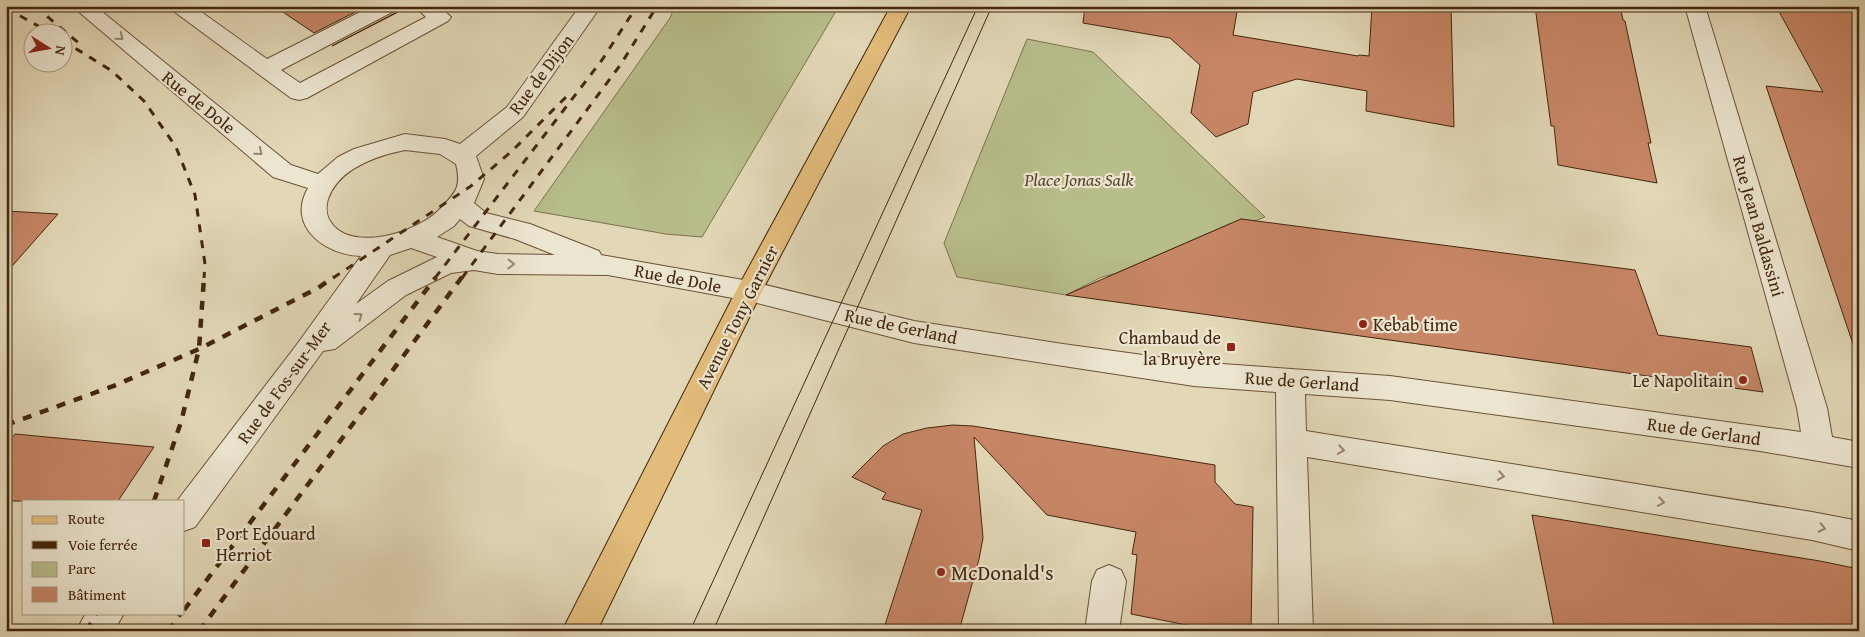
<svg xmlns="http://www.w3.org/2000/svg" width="1865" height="637" viewBox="0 0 1865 637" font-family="'Gentium Book Plus',serif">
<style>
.green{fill:#b7bd8b;stroke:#7d724c}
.building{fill:#c78666;stroke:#43260d}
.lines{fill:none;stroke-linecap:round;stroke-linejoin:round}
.minor-casing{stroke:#6b5237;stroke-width:2}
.major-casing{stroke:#43260d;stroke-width:2}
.minor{fill:#ece5d0;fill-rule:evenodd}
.major{fill:#e1bc7b;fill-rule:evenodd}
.tram{stroke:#43260d;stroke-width:1}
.rail-far1{stroke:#43260d;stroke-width:3;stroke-dasharray:8 8;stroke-linecap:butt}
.rail{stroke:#43260d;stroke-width:4.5;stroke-dasharray:9 9;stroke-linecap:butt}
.oneway{stroke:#98866e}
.poi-dot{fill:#8f2418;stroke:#ece5d0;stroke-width:2}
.labels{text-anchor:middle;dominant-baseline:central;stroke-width:4.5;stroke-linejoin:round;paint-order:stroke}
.street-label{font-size:18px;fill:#43260d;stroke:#ece5d0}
.park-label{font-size:18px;font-style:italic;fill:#5a4426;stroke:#ece5d0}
.poi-label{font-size:18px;fill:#43260d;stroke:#ece5d0;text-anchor:start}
.near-poi-label{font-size:21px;fill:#43260d;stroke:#ece5d0;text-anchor:start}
</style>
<rect width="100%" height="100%" fill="#e2d7b6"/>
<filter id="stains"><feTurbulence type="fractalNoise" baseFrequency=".004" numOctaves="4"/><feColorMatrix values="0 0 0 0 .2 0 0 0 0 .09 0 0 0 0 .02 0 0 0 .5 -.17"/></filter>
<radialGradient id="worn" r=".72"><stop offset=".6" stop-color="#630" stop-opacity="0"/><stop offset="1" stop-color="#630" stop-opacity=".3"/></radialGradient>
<g class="green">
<polygon points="675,6 839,6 702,237 666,234 534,211 670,18"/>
<polygon points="1027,39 1093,52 1265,217 1255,221 1241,219 1114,274 1102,277 1066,295 957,277 944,243"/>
</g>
<g class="building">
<polygon points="274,6 367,6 314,33"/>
<polygon points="401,6 410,6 332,46 397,12"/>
<polygon points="1085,6 1238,6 1233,35 1358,56 1359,55 1369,56 1372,6 1451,6 1454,127 1366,111 1367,91 1297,79 1253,92 1248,124 1216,137 1191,113 1200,65 1170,38 1083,23"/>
<polygon points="1535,6 1620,6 1623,20 1625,21 1651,143 1648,143 1657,183 1558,165 1554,126 1551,126"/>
<polygon points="1776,6 1823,6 1859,10 1859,343 1853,344 1766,86 1823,92"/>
<polygon points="6,211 58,214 6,273"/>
<polygon points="1241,219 1635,270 1658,335 1751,347 1763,392 1066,295"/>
<polygon points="953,425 973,426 1215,465 1215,482 1235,504 1253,507 1251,631 1217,631 1131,614 1137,555 1132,554 1136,532 1047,515 974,437 983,538 979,559 959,631 883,631 922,510 882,499 886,493 852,477 883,446 903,434 927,428"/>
<polygon points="15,434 154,447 118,501 6,501 6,445"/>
<polygon points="1532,515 1820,561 1859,569 1859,631 1555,631"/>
</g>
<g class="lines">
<g class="minor-casing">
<g id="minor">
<path d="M72,6H95L291,165L318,174L338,157L354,149L405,134L445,139L460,144L507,107L580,6H601L523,117L476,156L484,179L474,203L486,213L530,224L599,251L601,255L749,281L914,321L1063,344L1194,362L1390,376L1801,432L1797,408L1685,6H1705L1827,408L1832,437L1859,442V468L1760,451L1390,400L1305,394L1306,431L1812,512L1859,521V551L1812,540L1307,457L1313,631H1279L1276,392L1194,386L914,343L749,301L608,275L498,274L474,270L451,273L406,295L335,349L323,351L195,527L184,531V501H177L295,347L361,256C325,255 286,226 308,188L273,177ZM405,150L440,154L456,164C462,188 455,193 439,210C418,232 350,254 330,221C326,215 326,206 328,199C339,168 376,156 405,150ZM460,219L469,226L515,239L555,255L498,254L477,251L437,237L454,226ZM411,248L437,257L388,281L356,304L390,255Z"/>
<polygon points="169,6 193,6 267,59 372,6 399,6 396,10 281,70 300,83 426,17 414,6 439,6 451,17 448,21 307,98 299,100 291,98 172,10"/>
<polygon points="1109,565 1121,570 1126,581 1119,631 1085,631 1092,581 1097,570"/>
<polygon points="86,613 124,613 114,631 76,631"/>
</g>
</g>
<g class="major-casing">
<polygon id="major" points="891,6 911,6 762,291 597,631 562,631 736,291"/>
</g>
<use href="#minor" class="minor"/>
<use href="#major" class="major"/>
<g class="tram">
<polyline points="690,631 978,6"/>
<polyline points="713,631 992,6"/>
</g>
<g class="rail-far1">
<polyline points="35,6 81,45"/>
<polyline points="6,8 49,32"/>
<polyline points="62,40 112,71 144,101 176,147 195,195 205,264 204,278"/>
<polyline points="333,278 471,186 512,151 567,96"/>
<polyline points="435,278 602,60 637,6"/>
<polyline points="462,278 621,64 657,6"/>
</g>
<g class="rail">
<polyline points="6,425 116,385 199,349 318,288 334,277"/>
<polyline points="154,501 181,422 199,349 204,277"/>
<polyline points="184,610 436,277"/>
<polyline points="87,631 96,613"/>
<polyline points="168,631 181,613"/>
<polyline points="199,631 462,277"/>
</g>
</g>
<defs><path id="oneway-chevron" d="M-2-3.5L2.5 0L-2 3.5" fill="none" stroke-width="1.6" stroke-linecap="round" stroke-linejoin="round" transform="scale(1.25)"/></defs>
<g class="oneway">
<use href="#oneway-chevron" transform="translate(120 37) rotate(39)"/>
<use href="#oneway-chevron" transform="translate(259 152) rotate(39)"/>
<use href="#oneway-chevron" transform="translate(511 264) rotate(1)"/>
<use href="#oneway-chevron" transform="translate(359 316) rotate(-36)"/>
<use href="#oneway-chevron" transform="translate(1341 450) rotate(9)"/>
<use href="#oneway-chevron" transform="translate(1501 476) rotate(9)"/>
<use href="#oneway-chevron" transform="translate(1661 502) rotate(9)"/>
<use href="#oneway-chevron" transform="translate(1822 528) rotate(12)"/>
</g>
<g class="poi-dot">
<circle cx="1363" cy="324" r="5"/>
<rect x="1226" y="342" width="10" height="10" rx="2.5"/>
<circle cx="1743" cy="380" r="5"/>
<rect x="201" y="538" width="10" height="10" rx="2.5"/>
<circle cx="941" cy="572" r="5"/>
</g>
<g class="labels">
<g class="street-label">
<text transform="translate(541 74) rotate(-53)">Rue de Dijon</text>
<text transform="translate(199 102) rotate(39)">Rue de Dole</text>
<text transform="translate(1759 226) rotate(74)">Rue Jean Baldassini</text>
<text transform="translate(678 278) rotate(11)">Rue de Dole</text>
<text transform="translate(737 317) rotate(-63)">Avenue Tony Garnier</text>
<text transform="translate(901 326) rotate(12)">Rue de Gerland</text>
<text transform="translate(1302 381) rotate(4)">Rue de Gerland</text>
<text transform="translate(284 382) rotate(-54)">Rue de Fos-sur-Mer</text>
<text transform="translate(1704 431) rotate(8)">Rue de Gerland</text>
</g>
<g class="park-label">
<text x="1079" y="179">Place Jonas Salk</text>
</g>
<g class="poi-label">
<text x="1373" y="324">Kebab time</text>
<text x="1221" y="337" text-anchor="end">Chambaud de<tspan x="1221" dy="21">la Bruyère</tspan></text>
<text x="1733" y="380" text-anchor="end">Le Napolitain</text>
<text x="216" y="533">Port Edouard<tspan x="216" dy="21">Herriot</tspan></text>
</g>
<g class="near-poi-label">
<text x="951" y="572">McDonald's</text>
</g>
</g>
<rect width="1865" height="637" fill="none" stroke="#e2d7b6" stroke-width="25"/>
<rect x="8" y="8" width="1850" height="622" fill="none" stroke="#43260d" stroke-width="2.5"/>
<rect x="12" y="12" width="1840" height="612" fill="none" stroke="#43260d"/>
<rect x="22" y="500" width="162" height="115" fill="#ece5d0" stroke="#a89982"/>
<rect x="32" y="516" width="25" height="8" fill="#e1bc7b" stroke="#a89982"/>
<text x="68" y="524" font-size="15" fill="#43260d">Route</text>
<rect x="32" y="541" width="25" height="8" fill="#43260d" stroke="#a89982"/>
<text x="68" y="550" font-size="15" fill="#43260d">Voie ferrée</text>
<rect x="32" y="562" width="25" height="15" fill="#b7bd8b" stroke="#a89982"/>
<text x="68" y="574" font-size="15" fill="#43260d">Parc</text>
<rect x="32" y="587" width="25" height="15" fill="#c78666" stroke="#a89982"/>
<text x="68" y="600" font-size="15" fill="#43260d">Bâtiment</text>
<g transform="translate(48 48) rotate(101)"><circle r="24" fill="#ece5d0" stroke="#a89982"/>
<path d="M0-4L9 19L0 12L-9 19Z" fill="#8f2418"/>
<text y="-8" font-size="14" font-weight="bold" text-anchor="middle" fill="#43260d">N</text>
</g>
<rect width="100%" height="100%" filter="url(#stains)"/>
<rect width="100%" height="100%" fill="url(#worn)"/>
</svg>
